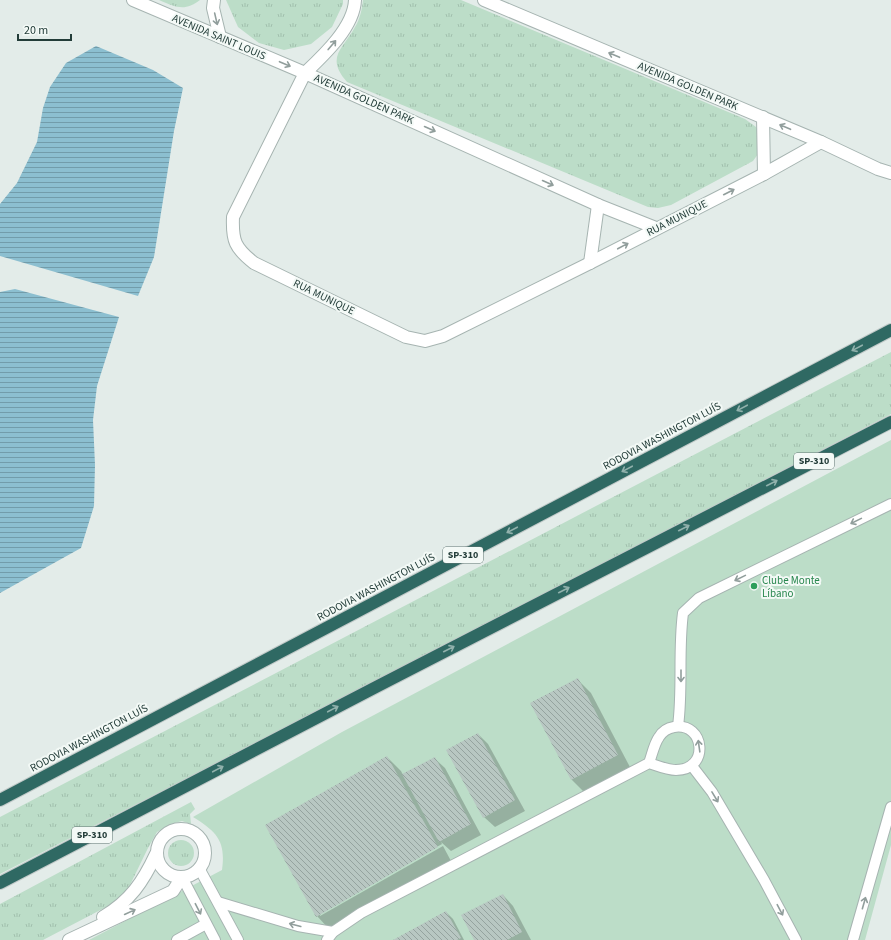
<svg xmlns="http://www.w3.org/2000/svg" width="891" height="940" viewBox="0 0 891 940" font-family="'Source Sans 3',sans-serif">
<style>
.grass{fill:url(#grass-tufts)}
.pitch{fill:#bcddc8}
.water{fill:url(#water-rules)}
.shadow{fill:#0003}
.building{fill:url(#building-back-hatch)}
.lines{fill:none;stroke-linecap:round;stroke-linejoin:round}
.lane-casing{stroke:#a6b4b1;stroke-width:12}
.street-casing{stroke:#a6b4b1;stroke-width:14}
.highway-casing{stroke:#c1c9c8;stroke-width:14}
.lane{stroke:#fff;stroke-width:10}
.street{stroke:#fff;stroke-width:12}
.highway{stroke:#2f6963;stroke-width:12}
.oneway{stroke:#919e9c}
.oneway2{stroke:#91b1ac}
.leisure-dot{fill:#2e9e5b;stroke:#f3f9f6;stroke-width:1.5}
.labels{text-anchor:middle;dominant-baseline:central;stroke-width:4;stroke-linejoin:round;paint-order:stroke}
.shield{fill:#f3f9f6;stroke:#617572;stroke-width:1}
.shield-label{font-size:10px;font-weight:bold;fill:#233d39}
.street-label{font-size:11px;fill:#233d39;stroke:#f3f9f6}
.leisure-label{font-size:11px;fill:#27864d;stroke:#f3f9f6;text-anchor:start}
</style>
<defs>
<pattern id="grass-tufts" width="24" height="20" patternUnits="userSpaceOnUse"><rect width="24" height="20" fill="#bcddc8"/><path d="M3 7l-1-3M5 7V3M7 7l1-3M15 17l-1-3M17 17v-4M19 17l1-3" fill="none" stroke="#a1bfad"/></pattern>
<pattern id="water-rules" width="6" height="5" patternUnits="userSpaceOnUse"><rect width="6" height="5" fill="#8cbfd0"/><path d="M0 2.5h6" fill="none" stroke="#729caa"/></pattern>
<pattern id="building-back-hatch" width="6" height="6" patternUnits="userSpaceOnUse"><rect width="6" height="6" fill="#b8c7c2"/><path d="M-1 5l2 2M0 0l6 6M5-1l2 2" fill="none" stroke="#95a39f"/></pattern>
</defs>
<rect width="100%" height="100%" fill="#e3ece9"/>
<g class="grass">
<path d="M159,0H200C185,12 175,7 159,0Z"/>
<polygon points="226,0 343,0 343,4 332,27 311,44 284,50 259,43 238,27"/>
<path d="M363,0H461L745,119L756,127L761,138V150L753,161L671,205L658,208L648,207L347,82C325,57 343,49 355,27C360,19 362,9 363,0Z"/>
<polygon points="891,352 891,414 361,689 0,874 0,817"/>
<polygon points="191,802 195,809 190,814 191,824 182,821 171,824 157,832 148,848 128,889 110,905 43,940 0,940 0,904"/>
<circle cx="181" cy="853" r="13"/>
</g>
<path class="pitch" d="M891,440V845L865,940H89L222,870C226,841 217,832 193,817L342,732Z"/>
<g class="water">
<polygon points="96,46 153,70 183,88 174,131 154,257 138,296 0,256 0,204 17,183 37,142 43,108 50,87 66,63"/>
<polygon points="15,289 119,317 97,386 93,420 95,465 94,506 81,548 0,593 0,292"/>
</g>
<g class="shadow">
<polygon points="577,679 591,693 631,769 585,793 571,779"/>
<polygon points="478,734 488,744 525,811 495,827 484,817"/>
<polygon points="387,757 401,771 403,775 434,758 445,768 481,835 451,851 441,842 442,844 320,913 320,916 443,846 451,861 330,930 317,916"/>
<polygon points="503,895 513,906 531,940 475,940"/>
<polygon points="446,912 453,919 464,940 396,940"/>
</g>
<g class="building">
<polygon points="578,678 618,755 571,780 530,703"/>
<polygon points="478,733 515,800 483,818 446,750"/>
<polygon points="387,756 438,847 316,917 265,825"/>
<polygon points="435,757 471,824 439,842 402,774"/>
<polygon points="503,894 522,932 507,940 474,940 461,915"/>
<polygon points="446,911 461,938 457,940 393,940"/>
</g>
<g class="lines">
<g class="lane-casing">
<g id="lane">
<path d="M678,726C683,689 678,651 683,613L699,598L891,504"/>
<polyline points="692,766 712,792 764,880 796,940"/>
<polyline points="199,868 238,940"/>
<polyline points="182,877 215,940"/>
<polyline points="218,902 298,926 333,932"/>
<polyline points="177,940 206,924"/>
<path d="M327,940L333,932L361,913L649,763C652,755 654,744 659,737C662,732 668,728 674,727C705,722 710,770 676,770C667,770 658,766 649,763"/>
<polyline points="853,940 891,807"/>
</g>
</g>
<g class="street-casing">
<g id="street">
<polyline points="133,0 305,73 598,205 656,228"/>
<polyline points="214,0 213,8 220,37"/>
<path d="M355,0C354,27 324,55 305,73L233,217C232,241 235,248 254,263L406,337L425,341L443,336L590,263L764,174L821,142"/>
<polyline points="484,0 821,142 878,169 891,173"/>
<polyline points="763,117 764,174"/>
<polyline points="590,263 598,205"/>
<circle cx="181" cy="853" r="24"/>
<path d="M103,917C130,901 143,882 156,854"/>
<polyline points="69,940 173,891 182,877"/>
</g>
</g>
<g class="highway-casing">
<g id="highway">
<polyline points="0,800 891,330"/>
<polyline points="0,883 376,687 891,422"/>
</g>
</g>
<use href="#lane" class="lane"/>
<use href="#street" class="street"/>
<use href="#highway" class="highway"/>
</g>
<defs><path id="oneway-shaft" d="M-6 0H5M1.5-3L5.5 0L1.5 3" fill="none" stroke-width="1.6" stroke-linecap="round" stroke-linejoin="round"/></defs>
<g class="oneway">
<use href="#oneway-shaft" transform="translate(216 19) rotate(77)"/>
<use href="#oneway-shaft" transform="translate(332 45) rotate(-50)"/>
<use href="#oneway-shaft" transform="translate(614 55) rotate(-157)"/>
<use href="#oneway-shaft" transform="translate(285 64) rotate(23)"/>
<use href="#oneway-shaft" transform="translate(785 127) rotate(-157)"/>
<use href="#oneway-shaft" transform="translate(430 129) rotate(24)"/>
<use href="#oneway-shaft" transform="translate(548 183) rotate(24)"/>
<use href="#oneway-shaft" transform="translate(729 192) rotate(-27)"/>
<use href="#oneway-shaft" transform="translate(623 246) rotate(-28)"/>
<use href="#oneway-shaft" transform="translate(856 521) rotate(154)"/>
<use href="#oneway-shaft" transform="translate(740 578) rotate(154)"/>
<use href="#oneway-shaft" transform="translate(681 676) rotate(90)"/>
<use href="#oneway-shaft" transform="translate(699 746) rotate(-98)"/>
<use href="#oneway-shaft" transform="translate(715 797) rotate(59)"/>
<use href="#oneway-shaft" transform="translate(864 903) rotate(-74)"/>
<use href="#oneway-shaft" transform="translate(198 909) rotate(63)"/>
<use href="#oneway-shaft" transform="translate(780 910) rotate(62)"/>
<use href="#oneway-shaft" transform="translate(130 912) rotate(-25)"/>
<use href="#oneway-shaft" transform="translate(295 925) rotate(-165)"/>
</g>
<g class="oneway2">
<use href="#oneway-shaft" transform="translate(857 348) rotate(152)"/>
<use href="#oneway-shaft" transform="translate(742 408) rotate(152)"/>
<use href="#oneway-shaft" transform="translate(627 469) rotate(152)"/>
<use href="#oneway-shaft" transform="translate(772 483) rotate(-27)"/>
<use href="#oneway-shaft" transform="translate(684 528) rotate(-27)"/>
<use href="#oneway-shaft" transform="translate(512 530) rotate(152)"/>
<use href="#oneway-shaft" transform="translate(564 590) rotate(-27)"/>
<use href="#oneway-shaft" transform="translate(449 649) rotate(-27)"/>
<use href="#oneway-shaft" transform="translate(333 709) rotate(-28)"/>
<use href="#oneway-shaft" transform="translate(218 769) rotate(-28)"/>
</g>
<circle class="leisure-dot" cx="754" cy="586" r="4"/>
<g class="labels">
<g class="shield">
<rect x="794" y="453" width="40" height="16" rx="3"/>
<rect x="443" y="547" width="40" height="16" rx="3"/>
<rect x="72" y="827" width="40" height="16" rx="3"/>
</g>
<g class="shield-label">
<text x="814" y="461">SP-310</text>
<text x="463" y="555">SP-310</text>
<text x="92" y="835">SP-310</text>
</g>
<g class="street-label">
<text transform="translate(219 37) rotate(23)">AVENIDA SAINT LOUIS</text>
<text transform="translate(688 86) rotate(23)">AVENIDA GOLDEN PARK</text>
<text transform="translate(364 99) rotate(24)">AVENIDA GOLDEN PARK</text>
<text transform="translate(677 218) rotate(-27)">RUA MUNIQUE</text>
<text transform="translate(324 297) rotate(26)">RUA MUNIQUE</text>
<text transform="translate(662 436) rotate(-28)">RODOVIA WASHINGTON LUÍS</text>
<text transform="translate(376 587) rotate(-28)">RODOVIA WASHINGTON LUÍS</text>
<text transform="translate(89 738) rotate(-28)">RODOVIA WASHINGTON LUÍS</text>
</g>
<g class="leisure-label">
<text x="762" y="580">Clube Monte<tspan x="762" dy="13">Líbano</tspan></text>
</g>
</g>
<path d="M18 34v6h53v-6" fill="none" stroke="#233d39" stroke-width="2"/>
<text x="24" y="34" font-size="12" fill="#233d39" stroke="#f3f9f6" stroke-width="3" paint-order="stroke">20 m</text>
</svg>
